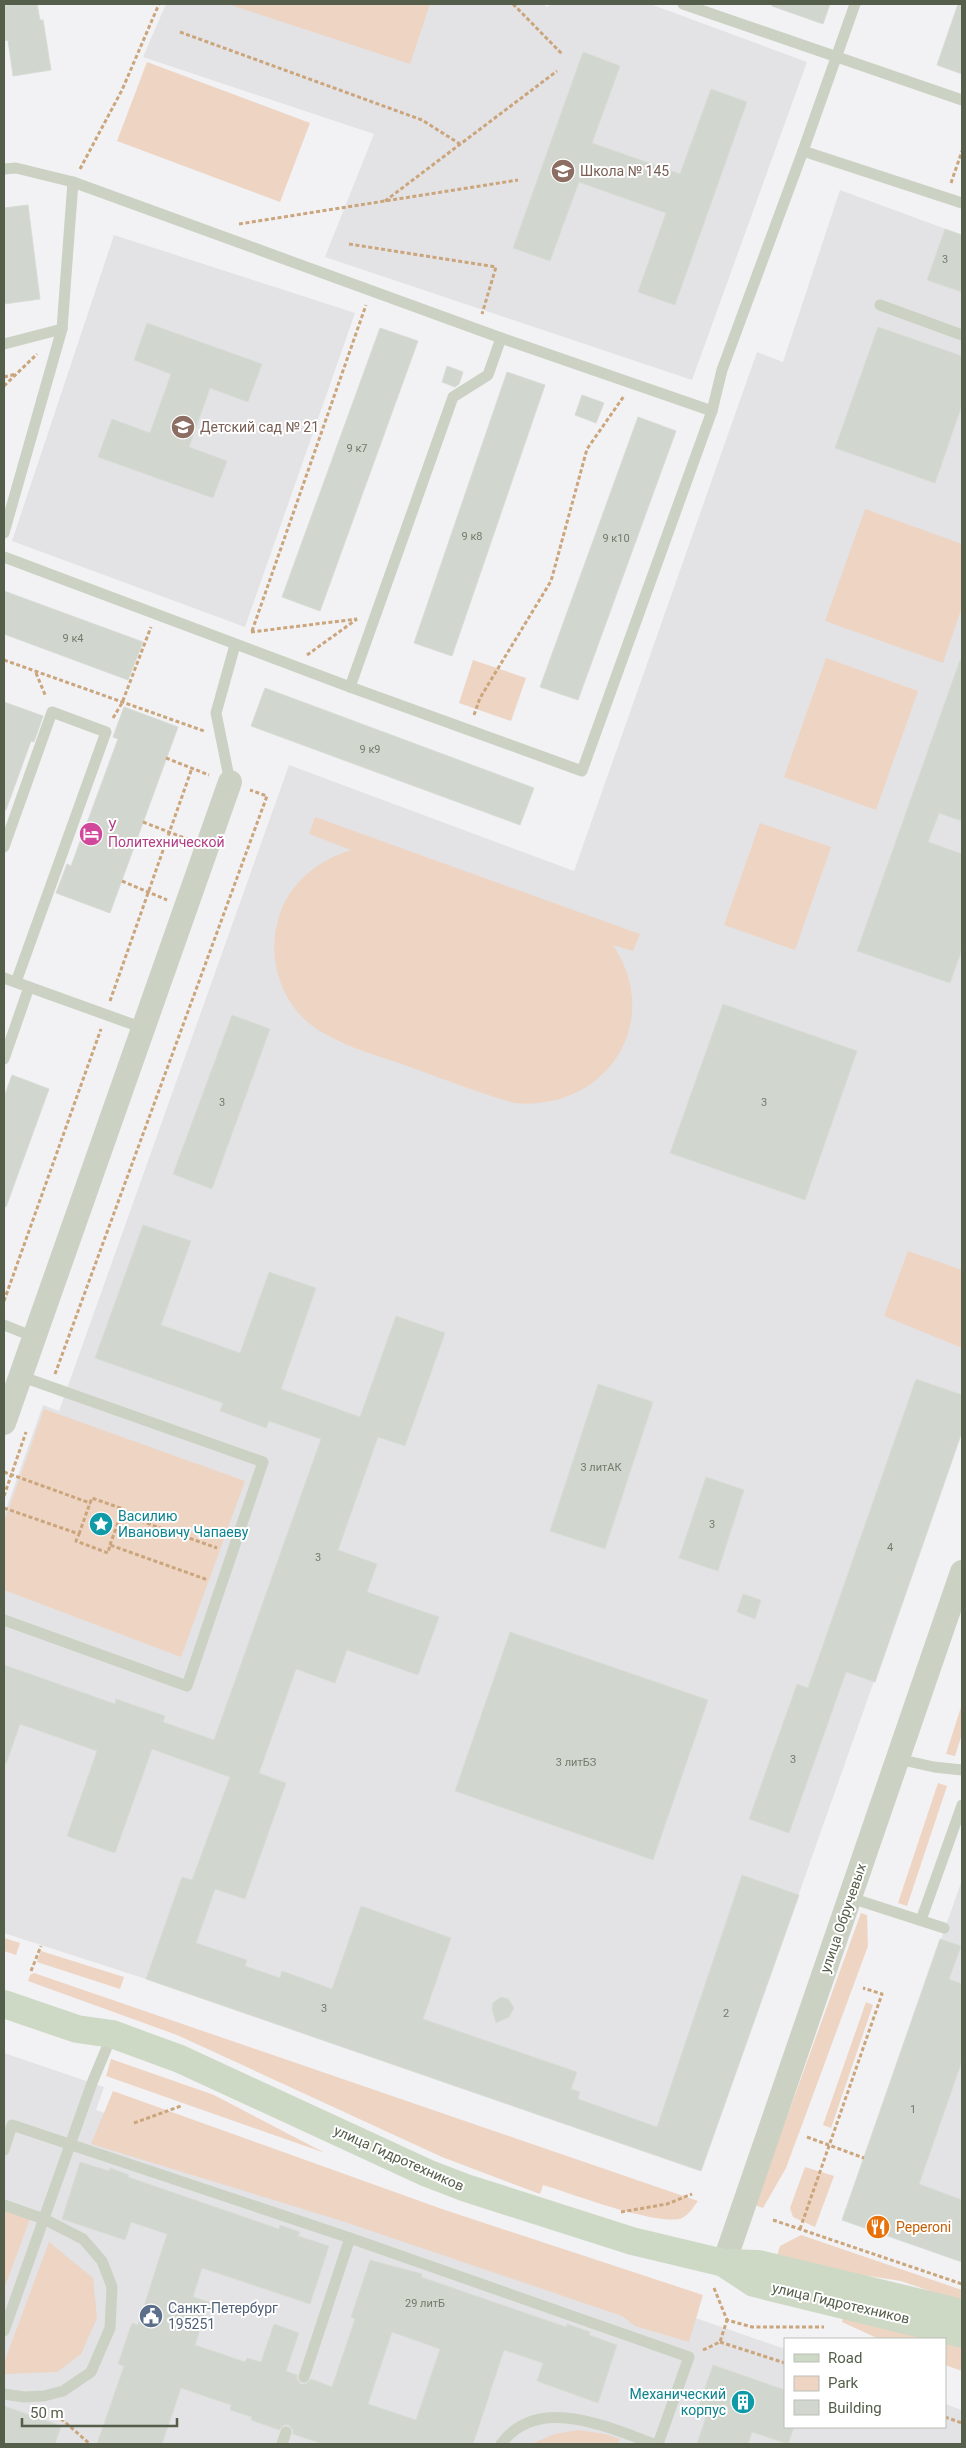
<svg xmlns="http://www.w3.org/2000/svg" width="966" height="2448" viewBox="0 0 966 2448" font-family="Roboto,sans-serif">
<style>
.education{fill:#e3e3e5}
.green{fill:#eed4c3}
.building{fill:#d1d6cf;stroke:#d8dcd6;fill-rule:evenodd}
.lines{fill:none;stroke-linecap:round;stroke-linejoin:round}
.path{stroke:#cba57c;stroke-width:3;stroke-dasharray:4 2.5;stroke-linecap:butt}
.lane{stroke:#cbd2c3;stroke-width:11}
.street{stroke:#cbd2c3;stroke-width:24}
.secondary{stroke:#ced9c5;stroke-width:28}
.labels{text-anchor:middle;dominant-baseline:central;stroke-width:4;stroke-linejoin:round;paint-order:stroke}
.number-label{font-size:11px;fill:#737c6b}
.education-label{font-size:14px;fill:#785e54;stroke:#fff;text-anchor:start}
.hotel-label{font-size:14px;fill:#b23c85;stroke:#fff;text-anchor:start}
.culture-label{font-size:14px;fill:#0d838f;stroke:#fff;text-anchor:start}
.street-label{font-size:14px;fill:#545e4a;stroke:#fff}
.food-label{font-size:14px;fill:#c56008;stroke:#fff;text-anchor:start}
.service-label{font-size:14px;fill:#4e5e75;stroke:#fff;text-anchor:start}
</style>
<rect width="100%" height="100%" fill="#f2f2f4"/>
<g class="education">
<polygon points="166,4 544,4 546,7 554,4 650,4 807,62 692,380 325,257 374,134 143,57"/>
<polygon points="840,190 962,235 962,1432 701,2171 146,1979 4,1933 4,1515 43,1405 59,1411 289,765 574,871 757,352 783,362"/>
<polygon points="114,235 355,313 245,627 12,541"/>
<polygon points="962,1880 962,2262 842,2220"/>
<polygon points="4,2053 104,2087 96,2110 785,2349 785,2427 945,2427 945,2404 962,2410 962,2444 4,2444"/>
</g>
<g class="green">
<polygon points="228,4 430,4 410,64"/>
<polygon points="147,62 310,123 280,202 117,141"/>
<polygon points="865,509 962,544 962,607 943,663 825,621"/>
<polygon points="826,658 918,691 876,810 784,777"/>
<polygon points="473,660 526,678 511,721 459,703"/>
<path d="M315,817L640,934L633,951L613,945C665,1023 605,1112 514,1103C478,1093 444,1079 410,1067C382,1057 351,1049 325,1034C284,1012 266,964 278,920C288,884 316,861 351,850L309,834Z"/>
<polygon points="760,823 831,847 795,950 724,925"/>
<polygon points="908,1251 962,1270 962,1348 884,1316"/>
<polygon points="44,1409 245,1481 181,1657 4,1590 4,1522"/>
<polygon points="962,1704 962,1734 955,1756 946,1754"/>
<polygon points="938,1783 947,1786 907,1906 898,1903"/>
<polygon points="861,1913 867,1915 868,1946 786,2168 763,2208 755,2205"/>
<polygon points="4,1938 20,1943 16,1955 4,1951"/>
<polygon points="41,1951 124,1977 120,1989 37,1962"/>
<path d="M34,1973L698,2201C694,2206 689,2215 682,2218C659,2227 570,2193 543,2185L540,2194L442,2157L177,2035L28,1981L30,1975Z"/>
<polygon points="866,2002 873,2005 831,2128 823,2125"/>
<polygon points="111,2059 214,2095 325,2153 106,2076"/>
<polygon points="113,2091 442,2209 703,2295 689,2342 635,2326 622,2316 342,2221 91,2144"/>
<polygon points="805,2167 834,2176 815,2227 793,2217 790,2208"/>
<polygon points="4,2206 31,2216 4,2289"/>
<polygon points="801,2235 962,2290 962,2302 901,2281 811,2267 776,2259 780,2246"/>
<polygon points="49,2242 93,2278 97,2318 81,2354 57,2372 4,2374 4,2363"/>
<polygon points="844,2313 935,2339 879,2339 842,2322"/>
<polygon points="945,2343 962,2348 962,2371 945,2365"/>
<polygon points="578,2430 605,2434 620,2439 618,2444 531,2444 555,2434"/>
</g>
<g class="building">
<polygon points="15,4 37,4 40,20 43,20 51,70 13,76 8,40 4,41 4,6"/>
<polygon points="772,4 830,4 823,24 772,6"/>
<polygon points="958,4 962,4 962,74 937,65"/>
<polygon points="583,52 620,66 592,143 680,174 711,89 747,102 675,305 638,292 666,213 579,182 550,261 513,248"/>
<polygon points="28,205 40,299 4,304 4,208"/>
<polygon points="945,229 962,235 962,292 927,280"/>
<polygon points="147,323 262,364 248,402 210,388 189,447 227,461 213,498 98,457 112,419 150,433 171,374 134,360"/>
<polygon points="878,327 962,356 962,405 935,483 835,448"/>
<polygon points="380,328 418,341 320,611 282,597"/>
<polygon points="447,366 463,372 459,384 455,387 442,382"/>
<polygon points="507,372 545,385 452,656 414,643"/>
<polygon points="582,395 604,403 596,423 575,415"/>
<polygon points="638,417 676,431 578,700 540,687"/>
<polygon points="4,591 143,642 128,680 4,634"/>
<polygon points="960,660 962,660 962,821 939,813 928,842 962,854 962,949 950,983 857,951"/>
<polygon points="265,688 534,788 520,825 251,726"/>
<polygon points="4,702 43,716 34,742 31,741 6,810 4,810"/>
<polygon points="124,707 178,727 110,913 56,893 67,864 71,866 118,739 113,737"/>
<polygon points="723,1004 857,1051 805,1200 670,1153"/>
<polygon points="232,1015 270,1029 212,1189 173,1174"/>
<polygon points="12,1075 49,1089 6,1207 4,1206 4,1097"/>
<polygon points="143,1225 191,1241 161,1325 240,1353 269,1272 316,1288 281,1389 360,1417 396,1316 445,1333 405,1446 378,1437 338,1550 377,1564 367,1592 439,1617 418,1675 347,1650 335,1683 296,1669 259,1773 286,1783 245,1899 215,1889 196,1943 247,1960 245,1966 280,1978 282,1971 332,1989 361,1906 451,1938 423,2019 577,2072 571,2089 580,2092 578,2099 657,2127 742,1875 799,1895 701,2171 146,1979 182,1877 192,1880 230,1777 152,1749 115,1853 67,1836 97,1751 20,1724 6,1764 4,1764 4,1665 115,1704 116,1699 165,1716 163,1722 214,1740 321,1439 269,1421 266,1428 220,1411 223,1403 95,1358"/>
<polygon points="916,1379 962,1395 962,1432 875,1682 846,1672 789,1833 749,1819 797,1684 808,1688"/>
<polygon points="598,1384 653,1402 605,1549 550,1531"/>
<polygon points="706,1477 744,1490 718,1571 679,1558"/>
<polygon points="743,1594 761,1600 755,1619 737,1612"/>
<polygon points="510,1632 708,1700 653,1860 455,1791"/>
<polygon points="940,1939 961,1946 949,1979 962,1984 962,2061 919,2184 962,2200 962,2262 842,2220"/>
<polygon points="501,1997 508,1999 514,2008 509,2017 496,2023 492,2009 493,2003"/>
<path d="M80,2162L109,2171L110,2168L129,2175L128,2177L279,2229L280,2225L300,2232L298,2236L329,2246L310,2304L202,2268L193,2297L209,2302L195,2345L245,2362L247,2358L261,2362L274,2324L299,2333L286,2371L297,2375V2379L301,2384H306L311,2379L332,2387L355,2319L351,2317L370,2260L422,2274L421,2277L566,2327L567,2324L590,2332L589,2335L617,2345L598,2403L537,2381L543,2363L504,2350L473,2444H323L293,2434V2430L289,2425H284L279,2430L251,2420L252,2417L230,2410L231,2405L181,2388L162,2444H97L124,2366L118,2364L132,2323L138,2325L167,2234L131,2222L125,2240L62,2219ZM392,2332L440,2349L416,2420L368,2404Z"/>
<polygon points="713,2365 785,2390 785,2427 794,2427 788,2444 752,2432 748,2444 697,2444 706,2417 696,2414"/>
<polygon points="4,2406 61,2426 55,2444 4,2444"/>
</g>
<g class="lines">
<g class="path">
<polyline points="513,4 563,55"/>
<polyline points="180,32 422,120 460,144"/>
<polyline points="80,169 122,90 159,4"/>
<polyline points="951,183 962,151"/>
<polyline points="385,201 557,71"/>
<polyline points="239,224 518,180"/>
<polyline points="349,244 496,267 482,314"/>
<polyline points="4,377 16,374"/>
<polyline points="4,386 37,354"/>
<polyline points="252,631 366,305"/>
<polyline points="251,632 357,619"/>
<polyline points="307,655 357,619"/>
<polyline points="4,660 204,731"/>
<polyline points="36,673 46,697"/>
<polyline points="474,715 480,698 551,581 587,449 624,396"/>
<polyline points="113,718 122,703 151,627"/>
<polyline points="166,758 209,775"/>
<polyline points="143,822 187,839"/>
<polyline points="122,881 167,900"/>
<polyline points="110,1001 192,768"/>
<polyline points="4,1301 101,1029"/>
<polyline points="55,1374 267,796 250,790"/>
<polyline points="4,1472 90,1503 92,1498 123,1509 121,1514 217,1548"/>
<polyline points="4,1496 26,1432"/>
<polyline points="4,1508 79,1534 76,1541 108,1553 110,1545 208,1580"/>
<polyline points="79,1534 90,1503"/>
<polyline points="110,1545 121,1514"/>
<polyline points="31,1971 41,1946"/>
<polyline points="134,2123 181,2106"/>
<polyline points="807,2137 864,2158"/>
<polyline points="621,2212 667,2204 692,2194"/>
<polyline points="773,2220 962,2284"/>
<polyline points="800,2229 882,1994 863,1988"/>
<polyline points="714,2288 727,2320 752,2327 824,2327"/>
<polyline points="720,2342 785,2363"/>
<polyline points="703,2350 720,2342 727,2320"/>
<polyline points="51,2410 90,2444"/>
<polyline points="945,2417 962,2423"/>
</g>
<g class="lane">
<polyline points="683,4 962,100"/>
<polyline points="803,151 962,203"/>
<polyline points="4,169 16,168 73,182 501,338 712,411"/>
<polyline points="880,305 962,335"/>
<polyline points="501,338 488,375 453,397 350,687 582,771 712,411 722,370 803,151 855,4"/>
<polyline points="4,344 62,329"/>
<polyline points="4,533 62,329 73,182"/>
<polyline points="4,557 350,687"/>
<polyline points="230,782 216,713 235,645"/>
<polyline points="4,847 52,712 106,732 16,982"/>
<polyline points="4,978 143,1028"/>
<polyline points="4,1059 29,987"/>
<polyline points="4,1325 34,1337"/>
<polyline points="4,1620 187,1686 263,1462 20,1376"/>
<polyline points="898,1759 934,1767 962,1770"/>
<polyline points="851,1898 944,1928"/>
<polyline points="921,1920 962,1805"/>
<polyline points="4,2150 12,2125 350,2238 689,2357 658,2444"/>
<polyline points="4,2205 44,2219 83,2239 102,2261 112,2287 110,2328 91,2372 63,2391 44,2396 24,2397 4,2394"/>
<polyline points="4,2331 92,2083 112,2035"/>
<polyline points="304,2377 350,2238"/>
<polyline points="282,2444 286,2432"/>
<path d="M501,2444C538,2394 607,2427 654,2444"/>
</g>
<g class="street">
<polyline points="4,1423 230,782"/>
<polyline points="724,2263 962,1572"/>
</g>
<g class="secondary">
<polyline points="4,2004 77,2029 112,2034 180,2059 427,2173 466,2188 632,2241 724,2263 759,2264 962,2313"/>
<polyline points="725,2264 754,2283 962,2334"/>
</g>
</g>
<defs>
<g id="school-disc" transform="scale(1.25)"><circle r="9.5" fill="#8d6e63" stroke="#fff"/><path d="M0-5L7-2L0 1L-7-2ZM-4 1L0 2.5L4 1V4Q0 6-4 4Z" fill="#fff"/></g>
<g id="hotel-disc" transform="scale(1.25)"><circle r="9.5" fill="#d1479c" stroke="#fff"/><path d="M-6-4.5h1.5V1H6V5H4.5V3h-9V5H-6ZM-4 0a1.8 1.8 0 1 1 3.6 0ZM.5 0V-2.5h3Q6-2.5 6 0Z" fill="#fff"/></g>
<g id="sight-disc" transform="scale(1.25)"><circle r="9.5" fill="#0f9aa8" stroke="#fff"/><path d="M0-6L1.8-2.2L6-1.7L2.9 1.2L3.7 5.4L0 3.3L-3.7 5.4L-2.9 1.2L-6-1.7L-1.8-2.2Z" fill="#fff"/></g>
<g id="restaurant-disc" transform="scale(1.25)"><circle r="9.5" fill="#e8710a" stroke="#fff"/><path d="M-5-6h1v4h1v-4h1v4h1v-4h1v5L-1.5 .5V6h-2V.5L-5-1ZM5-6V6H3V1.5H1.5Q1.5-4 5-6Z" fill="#fff"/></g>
<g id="civic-disc" transform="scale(1.25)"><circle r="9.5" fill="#5c6f8a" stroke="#fff"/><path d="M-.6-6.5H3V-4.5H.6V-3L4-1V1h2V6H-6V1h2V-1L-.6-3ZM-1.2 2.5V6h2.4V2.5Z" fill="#fff"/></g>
<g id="building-disc" transform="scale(1.25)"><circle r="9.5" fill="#0f9aa8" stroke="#fff"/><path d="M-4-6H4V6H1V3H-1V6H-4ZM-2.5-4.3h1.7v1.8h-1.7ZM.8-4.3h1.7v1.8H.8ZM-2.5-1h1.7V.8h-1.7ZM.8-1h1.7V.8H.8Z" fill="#fff"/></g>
</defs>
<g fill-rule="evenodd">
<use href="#school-disc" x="563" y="171"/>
<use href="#school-disc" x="183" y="427"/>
<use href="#hotel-disc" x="91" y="834"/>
<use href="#sight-disc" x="101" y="1524"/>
<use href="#restaurant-disc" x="878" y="2227"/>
<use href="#civic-disc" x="151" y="2316"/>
<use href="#building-disc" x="743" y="2402"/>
</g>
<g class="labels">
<g class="number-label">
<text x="945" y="259">3</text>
<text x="357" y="448">9 к7</text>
<text x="472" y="536">9 к8</text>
<text x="616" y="538">9 к10</text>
<text x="73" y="638">9 к4</text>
<text x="370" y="749">9 к9</text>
<text x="222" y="1102">3</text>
<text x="764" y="1102">3</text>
<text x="601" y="1467">3 литАК</text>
<text x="712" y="1524">3</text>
<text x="890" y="1547">4</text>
<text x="318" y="1557">3</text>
<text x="793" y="1759">3</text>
<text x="576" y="1762">3 литБЗ</text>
<text x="324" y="2008">3</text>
<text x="726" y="2013">2</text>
<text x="913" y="2109">1</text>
<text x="425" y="2303">29 литБ</text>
</g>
<g class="education-label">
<text x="580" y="171">Школа № 145</text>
<text x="200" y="427">Детский сад № 21</text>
</g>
<g class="hotel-label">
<text x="108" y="826">У<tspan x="108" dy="16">Политехнической</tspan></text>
</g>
<g class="culture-label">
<text x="118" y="1516">Василию<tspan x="118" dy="16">Ивановичу Чапаеву</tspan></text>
<text x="726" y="2394" text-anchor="end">Механический<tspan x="726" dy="16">корпус</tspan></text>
</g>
<g class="street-label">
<text transform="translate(843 1918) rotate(-71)">улица Обручевых</text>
<text transform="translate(399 2158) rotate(24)">улица Гидротехников</text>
<text transform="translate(841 2303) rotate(13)">улица Гидротехников</text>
</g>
<g class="food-label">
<text x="896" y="2227">Peperoni</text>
</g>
<g class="service-label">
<text x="168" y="2308">Санкт-Петербург<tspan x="168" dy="16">195251</tspan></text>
</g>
</g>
<rect width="966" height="2448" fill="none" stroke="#545e4a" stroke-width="10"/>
<rect x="784" y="2338" width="162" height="90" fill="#ffffff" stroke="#bbbfb7"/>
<rect x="794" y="2354" width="25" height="8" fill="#ced9c5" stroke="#bbbfb7"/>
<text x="828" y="2363" font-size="15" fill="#545e4a">Road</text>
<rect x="794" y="2376" width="25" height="15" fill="#eed4c3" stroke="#bbbfb7"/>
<text x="828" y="2388" font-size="15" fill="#545e4a">Park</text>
<rect x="794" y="2400" width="25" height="15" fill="#d1d6cf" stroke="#bbbfb7"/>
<text x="828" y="2413" font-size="15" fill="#545e4a">Building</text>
<path d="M22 2418v8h155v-8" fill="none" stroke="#545e4a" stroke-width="2.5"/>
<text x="30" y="2418" font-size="15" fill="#545e4a" stroke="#ffffff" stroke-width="4" paint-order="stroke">50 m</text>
</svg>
